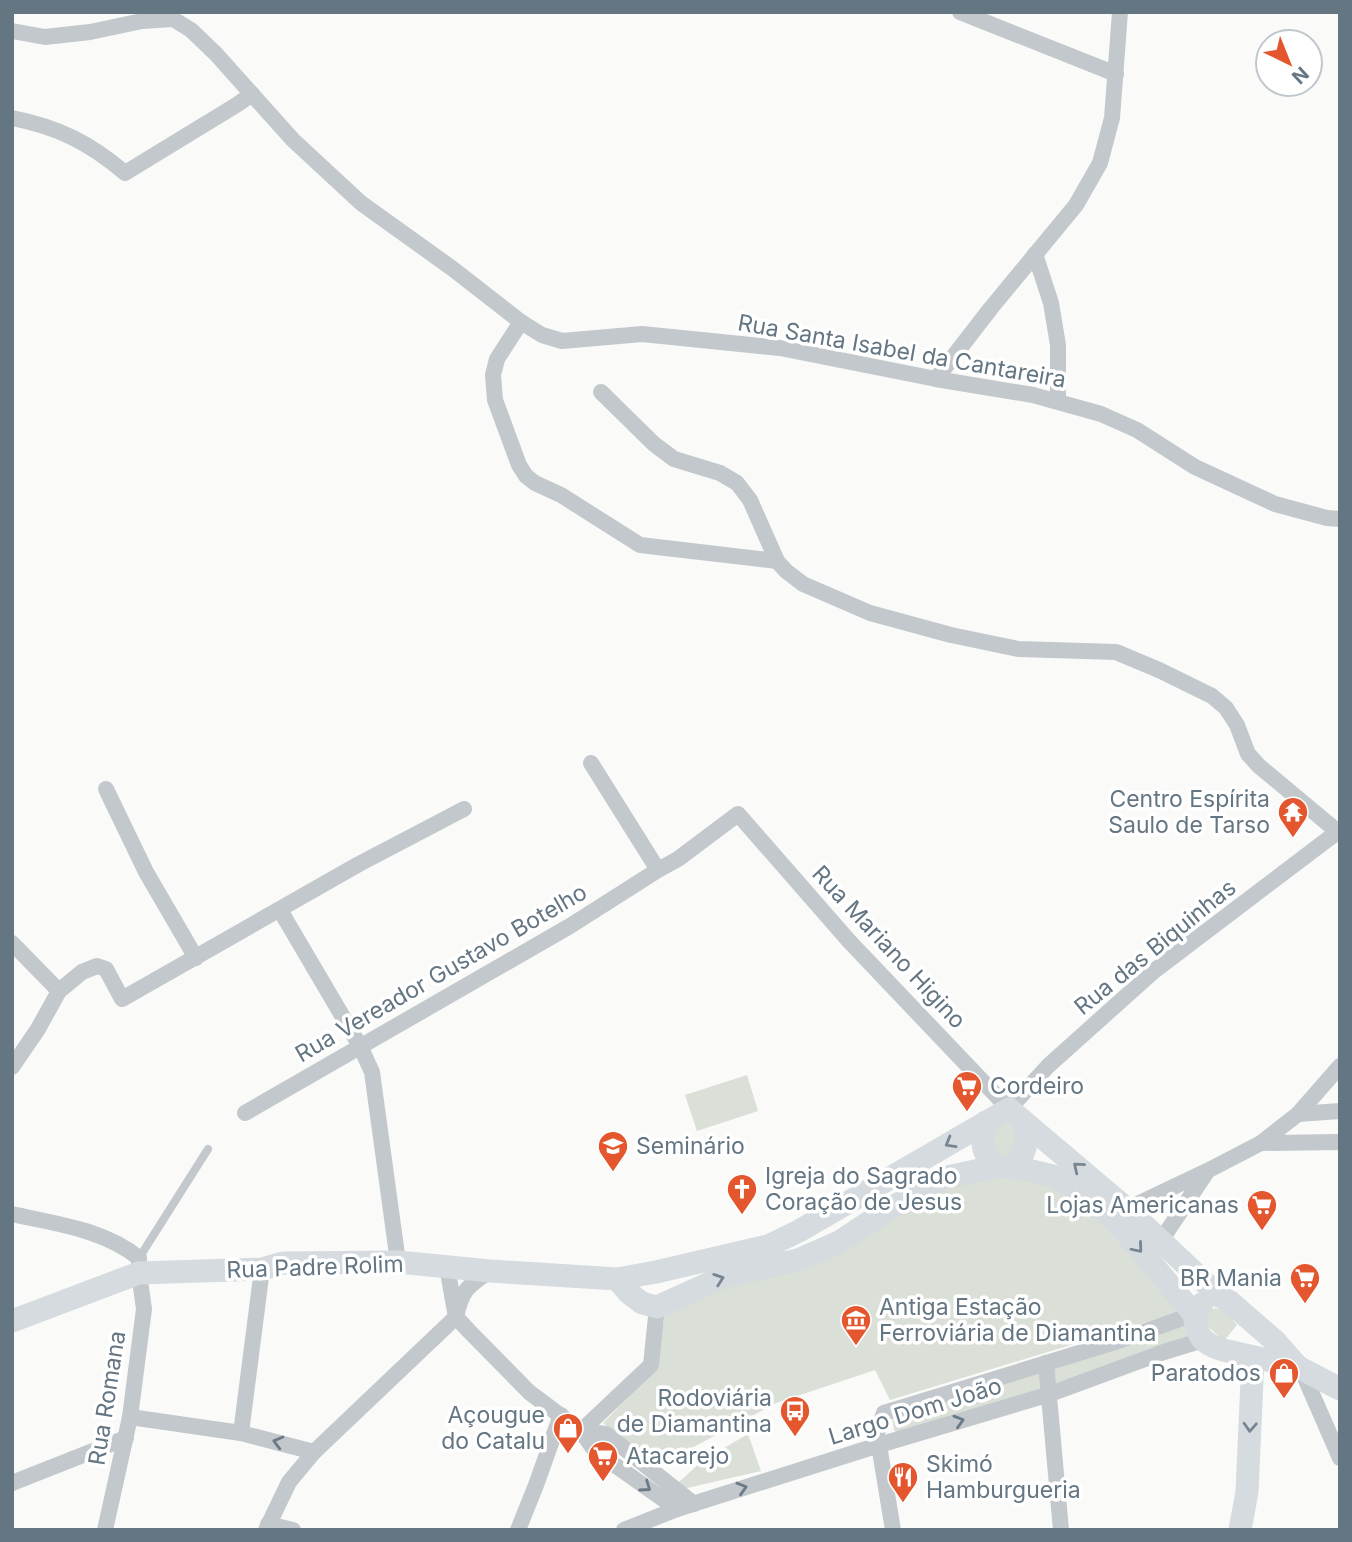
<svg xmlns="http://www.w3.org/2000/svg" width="1352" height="1542" viewBox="0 0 1352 1542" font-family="Inter,sans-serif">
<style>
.green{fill:#dadfd7}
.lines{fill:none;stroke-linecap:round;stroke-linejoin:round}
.lane{stroke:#c3c8cc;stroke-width:8}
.street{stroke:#c3c8cc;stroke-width:16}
.secondary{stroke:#d6dbdf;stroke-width:23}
.oneway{stroke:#768591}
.oneway2{stroke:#6a7a87}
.labels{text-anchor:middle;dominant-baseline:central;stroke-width:7;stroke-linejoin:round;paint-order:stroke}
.street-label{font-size:23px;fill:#657683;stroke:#fff}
.poi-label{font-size:23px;fill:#657683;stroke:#fff;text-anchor:end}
</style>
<rect width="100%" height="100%" fill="#fafaf8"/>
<g class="green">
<polygon points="747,1075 758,1111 697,1131 685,1095"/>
<polygon points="1009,1113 1022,1124 1013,1163 996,1163 989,1125"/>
<polygon points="1005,1172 1046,1182 1109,1225 1183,1311 890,1400 875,1370 776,1403 658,1466 603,1423 657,1368 665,1310 947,1183"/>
<polygon points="1215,1308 1225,1311 1237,1325 1224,1341 1206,1325 1203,1314"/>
<polygon points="1188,1323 1191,1337 1061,1382 898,1434 894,1430 892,1417"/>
<polygon points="748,1434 761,1471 683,1489 679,1482 702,1461"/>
</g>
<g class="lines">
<polyline class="lane" points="139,1258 208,1149"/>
<g class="street">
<polyline points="960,12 1116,74"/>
<polyline points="173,19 191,30 216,54 293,140 361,203 453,269 521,322 542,335 562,341 642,334 780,348 936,379 1033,395 1101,414 1137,430 1195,467 1275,504 1327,518 1340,519"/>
<polyline points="12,31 45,37 90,32 142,21 173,19"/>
<path d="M12,118C58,127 90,143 125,173L238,104L252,94"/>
<polyline points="1035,254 1051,303 1058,345 1058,401"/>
<polyline points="521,322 497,359 493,375 495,400 519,465 526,476 535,483 561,495 640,545 777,561"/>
<polyline points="936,379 991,308 1076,205 1100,163 1112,118 1120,12"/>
<polyline points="601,392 654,444 674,459 720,473 737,483 750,500 777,561 786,571 803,584 870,613 951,635 1018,649 1116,652 1159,670 1212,696 1226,708 1237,725 1248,754 1259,766 1338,832"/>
<polyline points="591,763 658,870"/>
<polyline points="106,789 146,872 196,958"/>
<polyline points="280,910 360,1046 372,1072 398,1262"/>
<polyline points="12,943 59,991 82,972 97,966 106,969 122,999 359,864 464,809"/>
<polyline points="12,1067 38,1029 59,991"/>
<polyline points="245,1113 570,926 658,870 678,859 738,814 849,941 1009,1109 1048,1066 1154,971 1340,830"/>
<polyline points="1298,1114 1340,1111"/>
<polyline points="1261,1143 1298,1114 1340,1066"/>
<polyline points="1127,1209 1207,1171 1261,1143 1340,1142"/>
<path d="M12,1214C56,1224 103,1229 139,1258V1273L144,1309L130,1417L105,1530"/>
<polyline points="1160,1242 1206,1173"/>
<polyline points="447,1267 456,1317 469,1331 529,1392 581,1431 595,1451 677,1509"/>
<polyline points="1046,1363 1061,1530"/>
<polyline points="1302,1371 1340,1458"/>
<polyline points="130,1417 241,1433 314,1452"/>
<polyline points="581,1431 651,1365 657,1307"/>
<polyline points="581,1431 606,1434 694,1504"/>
<polyline points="241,1433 262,1269"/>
<polyline points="12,1483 126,1438"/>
<polyline points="268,1524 293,1530"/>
<path d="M266,1530L289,1482L314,1452L456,1317C462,1289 468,1286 490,1271"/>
<polyline points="518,1530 536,1485 561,1415"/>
<polyline points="624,1530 677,1509 879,1445 1050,1394 1164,1352 1203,1340"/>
<polyline points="893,1530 877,1433 884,1413 1118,1341 1194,1314"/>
</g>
<g class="secondary">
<path d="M986,1122C980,1141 982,1152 994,1167"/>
<path d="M1015,1167C1026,1152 1029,1141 1024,1123"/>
<polyline points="617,1279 629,1293 642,1303 657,1307 723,1277 798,1260 839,1242 889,1209 947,1177 994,1167 1015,1167 1053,1176 1084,1193 1115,1220 1194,1314"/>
<path d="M1202,1304L1194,1314C1196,1335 1202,1344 1223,1350L1298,1367"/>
<polyline points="12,1321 139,1273 262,1269 283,1263 398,1262 490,1271 617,1279 656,1272 768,1246 799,1231 1009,1109 1127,1209 1218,1295 1230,1302 1276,1342 1298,1367 1340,1389"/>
<polyline points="1240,1530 1247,1492 1253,1358"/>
</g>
</g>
<defs><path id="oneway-chevron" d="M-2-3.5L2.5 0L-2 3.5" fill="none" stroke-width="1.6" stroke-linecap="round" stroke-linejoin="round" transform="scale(1.75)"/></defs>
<g class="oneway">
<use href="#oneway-chevron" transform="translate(950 1143) rotate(150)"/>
<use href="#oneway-chevron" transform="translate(1078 1167) rotate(-140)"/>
<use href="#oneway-chevron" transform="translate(1138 1248) rotate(50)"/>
<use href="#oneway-chevron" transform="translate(719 1279) rotate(-19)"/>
<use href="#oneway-chevron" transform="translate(1250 1427) rotate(93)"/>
</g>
<g class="oneway2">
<use href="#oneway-chevron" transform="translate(959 1421) rotate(-17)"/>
<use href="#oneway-chevron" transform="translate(278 1442) rotate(-165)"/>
<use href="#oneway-chevron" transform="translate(646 1487) rotate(35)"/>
<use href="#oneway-chevron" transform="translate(742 1488) rotate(-17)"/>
</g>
<defs>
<g id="temple-pin" transform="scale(1.575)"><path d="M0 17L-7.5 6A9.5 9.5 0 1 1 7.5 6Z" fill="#e4572e" stroke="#fff"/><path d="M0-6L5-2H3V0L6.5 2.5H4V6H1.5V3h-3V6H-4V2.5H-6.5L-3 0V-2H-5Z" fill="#fff"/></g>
<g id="supermarket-pin" transform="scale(1.575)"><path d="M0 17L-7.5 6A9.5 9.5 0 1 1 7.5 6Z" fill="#e4572e" stroke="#fff"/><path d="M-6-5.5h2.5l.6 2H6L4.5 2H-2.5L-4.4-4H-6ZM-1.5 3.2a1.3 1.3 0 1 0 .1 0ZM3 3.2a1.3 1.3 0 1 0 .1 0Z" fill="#fff"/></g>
<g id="school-pin" transform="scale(1.575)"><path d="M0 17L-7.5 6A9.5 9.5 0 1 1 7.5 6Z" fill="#e4572e" stroke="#fff"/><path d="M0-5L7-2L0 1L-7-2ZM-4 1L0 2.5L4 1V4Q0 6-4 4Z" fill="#fff"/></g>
<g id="church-pin" transform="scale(1.575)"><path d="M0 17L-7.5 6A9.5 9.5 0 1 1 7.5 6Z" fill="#e4572e" stroke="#fff"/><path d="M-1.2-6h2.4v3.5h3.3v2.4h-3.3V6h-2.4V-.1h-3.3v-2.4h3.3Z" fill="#fff"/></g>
<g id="museum-pin" transform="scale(1.575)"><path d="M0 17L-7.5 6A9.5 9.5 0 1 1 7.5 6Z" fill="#e4572e" stroke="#fff"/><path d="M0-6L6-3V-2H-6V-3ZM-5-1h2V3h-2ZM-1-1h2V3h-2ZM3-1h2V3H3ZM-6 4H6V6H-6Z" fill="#fff"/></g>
<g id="shop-pin" transform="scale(1.575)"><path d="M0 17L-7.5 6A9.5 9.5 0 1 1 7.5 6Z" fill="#e4572e" stroke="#fff"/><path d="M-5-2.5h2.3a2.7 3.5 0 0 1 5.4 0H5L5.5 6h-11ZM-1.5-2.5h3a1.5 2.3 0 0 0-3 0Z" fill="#fff"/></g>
<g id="bus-pin" transform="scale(1.575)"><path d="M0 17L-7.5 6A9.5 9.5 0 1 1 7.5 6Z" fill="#e4572e" stroke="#fff"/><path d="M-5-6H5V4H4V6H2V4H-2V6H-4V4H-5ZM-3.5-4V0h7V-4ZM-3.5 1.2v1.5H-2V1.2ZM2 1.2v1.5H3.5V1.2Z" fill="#fff"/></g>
<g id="restaurant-pin" transform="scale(1.575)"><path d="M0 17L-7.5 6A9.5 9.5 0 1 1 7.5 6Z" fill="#e4572e" stroke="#fff"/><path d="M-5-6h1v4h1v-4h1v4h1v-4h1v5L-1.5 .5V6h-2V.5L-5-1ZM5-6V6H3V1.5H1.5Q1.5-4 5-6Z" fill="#fff"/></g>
</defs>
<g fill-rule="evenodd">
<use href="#temple-pin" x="1293" y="812"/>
<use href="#supermarket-pin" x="967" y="1086"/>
<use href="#school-pin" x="613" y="1146"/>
<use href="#church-pin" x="742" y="1189"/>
<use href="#supermarket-pin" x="1262" y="1205"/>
<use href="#supermarket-pin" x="1305" y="1278"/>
<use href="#museum-pin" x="856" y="1320"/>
<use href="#shop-pin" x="1284" y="1373"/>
<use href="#bus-pin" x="795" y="1411"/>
<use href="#shop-pin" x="568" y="1428"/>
<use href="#supermarket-pin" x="603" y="1456"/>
<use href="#restaurant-pin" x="903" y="1477"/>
</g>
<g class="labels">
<g class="street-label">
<text transform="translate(902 351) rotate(10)">Rua Santa Isabel da Cantareira</text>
<text transform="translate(889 947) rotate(47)">Rua Mariano Higino</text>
<text transform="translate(1155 947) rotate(-39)">Rua das Biquinhas</text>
<text transform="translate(441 973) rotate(-30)">Rua Vereador Gustavo Botelho</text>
<text transform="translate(315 1267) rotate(-2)">Rua Padre Rolim</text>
<text transform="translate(107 1398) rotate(-81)">Rua Romana</text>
<text transform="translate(915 1411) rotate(-17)">Largo Dom João</text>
</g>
<g class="poi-label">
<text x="1270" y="799">Centro Espírita<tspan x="1270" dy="26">Saulo de Tarso</tspan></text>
<text x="990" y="1086" text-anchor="start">Cordeiro</text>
<text x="636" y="1146" text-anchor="start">Seminário</text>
<text x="765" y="1176" text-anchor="start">Igreja do Sagrado<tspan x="765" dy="26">Coração de Jesus</tspan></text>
<text x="1239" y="1205">Lojas Americanas</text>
<text x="1282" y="1278">BR Mania</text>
<text x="879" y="1307" text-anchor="start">Antiga Estação<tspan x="879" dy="26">Ferroviária de Diamantina</tspan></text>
<text x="1261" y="1373">Paratodos</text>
<text x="772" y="1398">Rodoviária<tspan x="772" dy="26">de Diamantina</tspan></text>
<text x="545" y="1415">Açougue<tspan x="545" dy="26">do Catalu</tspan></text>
<text x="626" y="1456" text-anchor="start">Atacarejo</text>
<text x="926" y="1464" text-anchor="start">Skimó<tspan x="926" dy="26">Hamburgueria</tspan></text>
</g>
</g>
<rect width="1352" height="1542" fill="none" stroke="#657683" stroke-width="28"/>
<g transform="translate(1289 63) rotate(137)"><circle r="33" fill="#ffffff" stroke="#c1c8cd" stroke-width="2"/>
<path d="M0-5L12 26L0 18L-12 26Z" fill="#e4572e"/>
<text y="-10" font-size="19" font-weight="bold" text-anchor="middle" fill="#657683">N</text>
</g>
</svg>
